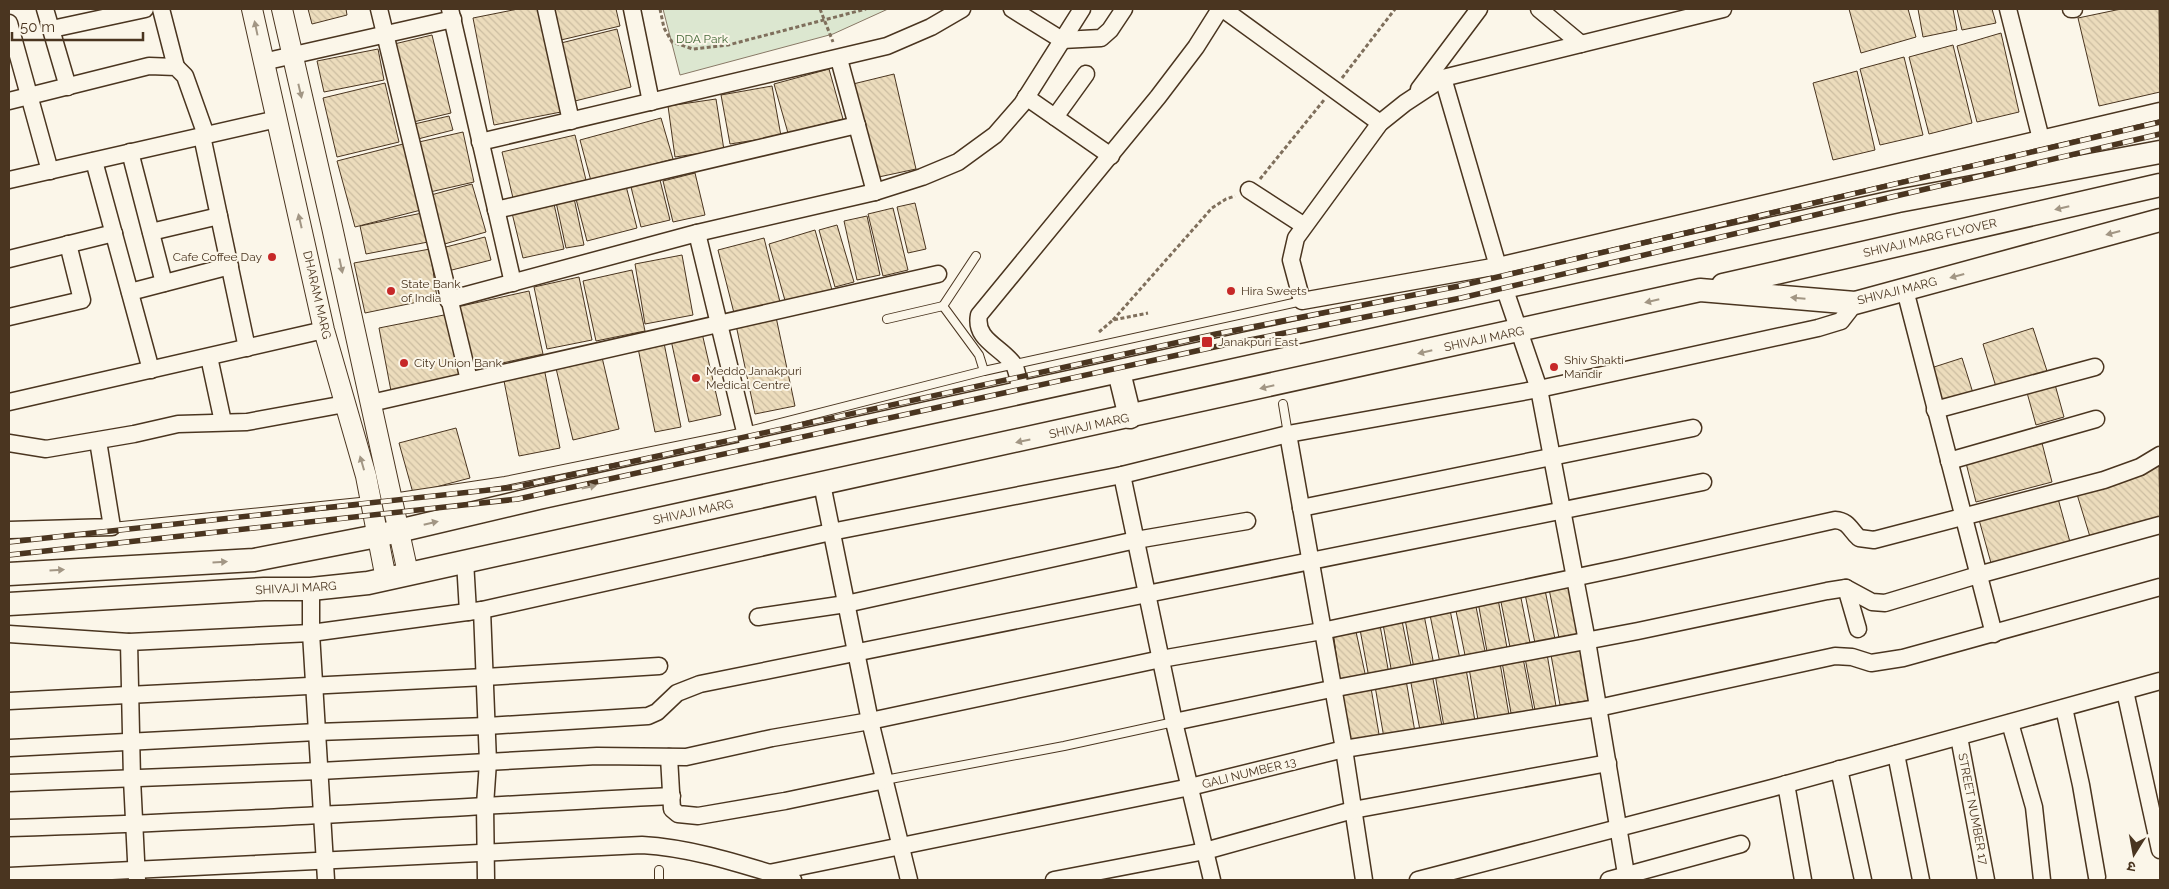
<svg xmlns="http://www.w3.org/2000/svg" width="2169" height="889" viewBox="0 0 2169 889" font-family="Raleway,'Noto Sans Devanagari',sans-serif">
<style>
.green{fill:#dce7d0;stroke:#887966}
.building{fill:url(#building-back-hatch);stroke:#4a3520}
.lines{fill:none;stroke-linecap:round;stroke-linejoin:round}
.service-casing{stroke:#4a3520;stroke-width:10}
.minor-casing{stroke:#4a3520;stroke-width:19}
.tertiary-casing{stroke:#4a3520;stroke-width:22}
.secondary-casing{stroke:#4a3520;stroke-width:25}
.path{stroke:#7f6f5c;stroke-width:3;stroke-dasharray:4 2.5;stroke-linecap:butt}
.service{stroke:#fbf6e9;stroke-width:8}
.minor{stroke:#fbf6e9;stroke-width:16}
.tertiary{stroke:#fbf6e9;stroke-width:20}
.secondary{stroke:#fbf6e9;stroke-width:22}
.rail-casing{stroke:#4a3520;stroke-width:5.5}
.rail{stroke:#fbf6e9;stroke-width:4;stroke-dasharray:11;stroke-linecap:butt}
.oneway{fill:#a29684}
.poi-dot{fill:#c62828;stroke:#fbf6e9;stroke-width:2}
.labels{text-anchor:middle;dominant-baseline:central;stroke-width:4;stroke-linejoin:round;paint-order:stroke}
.park-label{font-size:12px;fill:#436837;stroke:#fbf6e9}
.street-label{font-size:12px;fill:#4a3520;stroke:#fbf6e9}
.poi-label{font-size:12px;fill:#4a3520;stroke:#fbf6e9;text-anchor:start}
</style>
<defs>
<pattern id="building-back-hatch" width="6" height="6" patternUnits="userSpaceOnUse" patternTransform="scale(1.25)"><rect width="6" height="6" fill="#ecdcbc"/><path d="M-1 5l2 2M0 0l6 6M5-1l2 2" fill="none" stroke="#ccbda1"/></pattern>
</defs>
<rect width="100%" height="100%" fill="#fbf6e9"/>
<polygon class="green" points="663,9 888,9 833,34 680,75"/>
<g class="building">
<polygon points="308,9 346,9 347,15 312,24"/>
<polygon points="518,9 540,9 561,112 494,125 473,18"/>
<polygon points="554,9 616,9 620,26 561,40"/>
<polygon points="1849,9 1908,9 1916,37 1861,53"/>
<polygon points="1918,9 1953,9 1957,30 1923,37"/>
<polygon points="1957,9 1992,9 1996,23 1962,30"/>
<polygon points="2121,9 2159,9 2160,92 2099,106 2078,18"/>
<polygon points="617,29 631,87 575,101 561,43"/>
<polygon points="2001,33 2019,112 1977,122 1957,46"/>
<polygon points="432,35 451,113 409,123 390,45"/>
<polygon points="1953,45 1972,123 1929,134 1909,57"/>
<polygon points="378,49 384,80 324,92 317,61"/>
<polygon points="1904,57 1923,135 1880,145 1860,69"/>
<polygon points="829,69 843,119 788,133 774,84"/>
<polygon points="1857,71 1875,150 1833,160 1813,83"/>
<polygon points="894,74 916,169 874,178 853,84"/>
<polygon points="385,83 399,142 337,157 323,98"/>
<polygon points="772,86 781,136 730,144 721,95"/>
<polygon points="716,99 724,150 675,157 668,106"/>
<polygon points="449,116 453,130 414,140 410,125"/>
<polygon points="661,118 673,159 591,181 580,140"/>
<polygon points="463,132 474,182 430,192 419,142"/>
<polygon points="575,135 586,180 513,198 502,152"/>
<polygon points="403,144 421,210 355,227 337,161"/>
<polygon points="695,173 705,215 673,222 663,181"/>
<polygon points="660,180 670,220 641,227 631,187"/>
<polygon points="472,184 486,232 441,245 427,196"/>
<polygon points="626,186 637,228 587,241 576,199"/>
<polygon points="574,198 584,245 566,248 556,202"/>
<polygon points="915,203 926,249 908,253 897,207"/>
<polygon points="554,204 564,249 523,258 512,213"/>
<polygon points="893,208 908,270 883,276 868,214"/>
<polygon points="422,213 428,242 366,254 360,226"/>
<polygon points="867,216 880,275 857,280 844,221"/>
<polygon points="837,225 854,282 835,287 819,230"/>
<polygon points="815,230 832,290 786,304 769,244"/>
<polygon points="485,237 491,260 448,271 442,248"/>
<polygon points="764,238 780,302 734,313 718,250"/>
<polygon points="430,249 437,298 365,313 354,263"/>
<polygon points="682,255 693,315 645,324 635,264"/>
<polygon points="632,270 645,331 596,341 583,281"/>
<polygon points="579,277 592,340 547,349 534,287"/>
<polygon points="529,291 543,354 471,370 457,307"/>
<polygon points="449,314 461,378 391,391 379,328"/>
<polygon points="776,317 795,406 755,414 736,325"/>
<polygon points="2033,328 2047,371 1996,387 1983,344"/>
<polygon points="702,333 721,415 689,422 671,340"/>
<polygon points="664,343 681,427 655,432 638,348"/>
<polygon points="601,353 619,429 573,440 555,364"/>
<polygon points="1962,358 1973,393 1942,403 1931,368"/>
<polygon points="544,368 560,448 519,456 503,376"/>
<polygon points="2054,381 2064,417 2036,425 2026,389"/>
<polygon points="456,428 470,478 413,493 399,443"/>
<polygon points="2042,443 2052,482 1976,502 1966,463"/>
<polygon points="2159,465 2160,518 2091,540 2076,491"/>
<polygon points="2057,495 2070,542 1991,563 1978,516"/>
<polygon points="1570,585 1580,634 1559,638 1549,589"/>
<polygon points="1545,590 1555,639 1535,643 1525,594"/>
<polygon points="1520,593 1531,648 1511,652 1500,597"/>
<polygon points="1498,599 1508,653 1488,657 1478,602"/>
<polygon points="1475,602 1486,656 1466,660 1455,606"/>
<polygon points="1450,610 1460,659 1440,663 1430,615"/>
<polygon points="1424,615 1434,665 1414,669 1405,619"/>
<polygon points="1379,620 1389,674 1369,678 1359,624"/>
<polygon points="1402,621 1412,670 1392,674 1383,624"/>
<polygon points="1355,627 1366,678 1340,683 1333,631"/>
<polygon points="1583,649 1592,700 1560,705 1551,655"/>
<polygon points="1547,654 1556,706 1535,710 1525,658"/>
<polygon points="1523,658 1533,710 1511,713 1502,662"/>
<polygon points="1500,663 1509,715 1478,720 1469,668"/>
<polygon points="1466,669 1475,721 1444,727 1435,674"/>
<polygon points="1432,674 1442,726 1420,730 1410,678"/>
<polygon points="1406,680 1415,732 1384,738 1375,686"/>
<polygon points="1371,688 1380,740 1349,745 1340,693"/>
</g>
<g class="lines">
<g class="service-casing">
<g id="service">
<polyline points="943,306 976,256"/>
<polyline points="887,319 943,306 979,355 984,371"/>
<polyline points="1283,404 1288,434"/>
<polyline points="392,498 505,481 745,432 984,371 1302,301"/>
<polyline points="112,527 370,501"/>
<polyline points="885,780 1064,746 1174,722"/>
<polyline points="659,880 659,870"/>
</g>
</g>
<g class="minor-casing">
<g id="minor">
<polyline points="45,9 68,87"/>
<polyline points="161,9 176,67"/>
<polyline points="379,9 469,380"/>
<polyline points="450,9 513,283"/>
<polyline points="546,9 571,121"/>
<polyline points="632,9 651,102"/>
<polyline points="1012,9 1062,40 1101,38 1110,30 1124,9"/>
<polyline points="1223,9 1380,123"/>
<polyline points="1539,9 1581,44"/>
<polyline points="1723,9 1443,78 1405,103 1380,123 1296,238 1291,260 1302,301 1498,266 2160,111"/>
<polyline points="2008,9 2041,139"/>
<polyline points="2071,9 2074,9"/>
<polyline points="9,23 50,171"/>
<polyline points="52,29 145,9"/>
<polyline points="839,59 875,192"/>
<polyline points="263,62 453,19"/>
<polyline points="1443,78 1504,287 1539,389 1587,641 1627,880"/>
<polyline points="1419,89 1479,9"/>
<polyline points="1026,97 1111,156"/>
<polyline points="9,101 149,66 176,67 185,76 206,135"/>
<polyline points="1055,117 1086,74"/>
<polyline points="202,136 247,348"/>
<polyline points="480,142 887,46 931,27 962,9"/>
<polyline points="130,152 164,283"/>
<polyline points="94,161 151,370"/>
<polyline points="9,180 277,119"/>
<polyline points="1249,190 1303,225"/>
<polyline points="496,210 857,125"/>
<polyline points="151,232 219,216"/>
<polyline points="697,233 750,452"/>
<polyline points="9,259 114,233"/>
<polyline points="1905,290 1994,634"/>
<polyline points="130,292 230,266"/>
<polyline points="448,300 697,233 875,192 922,177 958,162 995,135 1022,104 1082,9"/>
<polyline points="9,317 82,300 68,244"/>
<polyline points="209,357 223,422"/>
<path d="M1021,393C1019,385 1018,372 1014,365C1002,347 974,340 979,315L1158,97L1196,47L1220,9"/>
<polyline points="9,402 324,330"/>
<polyline points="371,403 938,274"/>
<polyline points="1935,410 2095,367"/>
<polyline points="1288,434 1344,749 1364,880"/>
<polyline points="9,443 46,449 134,434 178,424 247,422 345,404"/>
<polyline points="1949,461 2096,419"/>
<polyline points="1122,475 1174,722 1212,880"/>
<polyline points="822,484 870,721 909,880"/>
<polyline points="1301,508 1693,428"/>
<polyline points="9,530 112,527 98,441"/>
<polyline points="465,561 468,612"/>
<polyline points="1846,588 1858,629"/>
<polyline points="311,589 311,633 326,880"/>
<polyline points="482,610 488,762 485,805 486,880"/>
<polyline points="758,617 846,604 1136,540 1247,521"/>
<polyline points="9,634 129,642 311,633 482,610 831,532 1122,475 1288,434 1539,389 1818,328 1841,321 1855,303"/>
<polyline points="129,642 132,779 137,880"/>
<polyline points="2125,691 2160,850"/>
<polyline points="9,701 485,677 659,666"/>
<polyline points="2064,708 2081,785 2097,877"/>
<polyline points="1174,722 1331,689 1638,631 1827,591 1846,588 1872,602 1885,603 1978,575 2160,525"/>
<polyline points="2010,723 2034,807 2042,880"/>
<polyline points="1959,737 1986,880"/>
<polyline points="10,748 317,732 487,726 648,716 657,712 677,693 700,684 1703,482"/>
<polyline points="1896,754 1921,880"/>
<polyline points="669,757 672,809 678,814 698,816 785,801 885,780"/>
<polyline points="1839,769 1863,880"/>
<path d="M9,783L320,771L597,756L686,757L772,738L870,721L1161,659L1322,631L1625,567L1835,520C1849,521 1850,530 1859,538L1874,540L2104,480L2140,467L2160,455"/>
<polyline points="1786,784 1803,880"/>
<path d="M9,828C230,822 451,807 672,796"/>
<polyline points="769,873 1190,787 1344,749 1598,708 1835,656 1852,657 1871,663 1903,658 2160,587"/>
<path d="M9,876L642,845C694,848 743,865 793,880"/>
<polyline points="1054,880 1205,851 1353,810 1608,763"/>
<polyline points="1418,880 1772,788 2160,681"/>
<polyline points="1609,880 1741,844"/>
</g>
</g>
<g class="tertiary-casing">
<g id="tertiary">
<polyline points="252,9 324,330 366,476 386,579"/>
<polyline points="282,9 332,227 408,573"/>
</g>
</g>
<g class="secondary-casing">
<g id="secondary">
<polyline points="1723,285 2160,185"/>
<polyline points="1119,372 1130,417"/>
<polyline points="9,574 254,560 377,536 538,498 1898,201 2160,152"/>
<polyline points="9,604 264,589 311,589 368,583 1700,290 1855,303 2160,220"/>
</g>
</g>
<g class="path">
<polyline points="660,9 664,28 672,42 693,49 728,45 866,9"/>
<polyline points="820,9 833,42"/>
<polyline points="1342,78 1395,9"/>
<polyline points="1260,179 1324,100"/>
<polyline points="1113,320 1212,208 1226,199 1235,196"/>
<polyline points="1099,332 1113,320 1148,313"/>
</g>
<use href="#service" class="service"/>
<use href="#minor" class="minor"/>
<use href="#tertiary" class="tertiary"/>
<use href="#secondary" class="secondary"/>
<g class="rail-casing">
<g id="rail">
<polyline points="9,542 516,487 1216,334 1459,286 2160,122"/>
<polyline points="9,555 518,499 1219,346 1461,298 2160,134"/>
</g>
</g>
<use href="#rail" class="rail"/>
</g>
<defs><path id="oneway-solid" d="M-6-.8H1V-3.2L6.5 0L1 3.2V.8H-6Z" transform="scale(1.25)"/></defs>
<g class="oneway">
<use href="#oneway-solid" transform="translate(256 28) rotate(-102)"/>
<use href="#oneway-solid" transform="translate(300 91) rotate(77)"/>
<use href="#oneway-solid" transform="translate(2062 208) rotate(167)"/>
<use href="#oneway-solid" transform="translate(300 221) rotate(-103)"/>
<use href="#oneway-solid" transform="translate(2113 233) rotate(165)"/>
<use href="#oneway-solid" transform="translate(341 266) rotate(78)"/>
<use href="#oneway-solid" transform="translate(1957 276) rotate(165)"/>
<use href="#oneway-solid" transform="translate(1798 298) rotate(-175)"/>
<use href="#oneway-solid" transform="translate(1652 301) rotate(167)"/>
<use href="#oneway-solid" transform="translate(1425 352) rotate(167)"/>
<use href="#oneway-solid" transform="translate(1267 387) rotate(167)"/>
<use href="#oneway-solid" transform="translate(1023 441) rotate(168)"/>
<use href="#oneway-solid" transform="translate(362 463) rotate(-106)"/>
<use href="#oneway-solid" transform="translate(589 487) rotate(-12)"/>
<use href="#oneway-solid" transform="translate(431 523) rotate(-13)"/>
<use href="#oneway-solid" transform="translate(220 562) rotate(-3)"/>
<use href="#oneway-solid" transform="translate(57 570) rotate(-3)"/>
</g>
<g class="poi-dot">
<circle cx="272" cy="257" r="5"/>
<circle cx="391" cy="291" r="5"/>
<circle cx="1231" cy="291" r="5"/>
<rect x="1201" y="336" width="12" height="12" rx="2.5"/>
<circle cx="404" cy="363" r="5"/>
<circle cx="1554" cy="367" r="5"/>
<circle cx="696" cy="378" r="5"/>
</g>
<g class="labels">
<g class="park-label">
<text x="702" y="39">DDA Park</text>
</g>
<g class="street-label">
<text transform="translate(1930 238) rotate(-13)">SHIVAJI MARG FLYOVER</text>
<text transform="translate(1897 291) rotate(-14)">SHIVAJI MARG</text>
<text transform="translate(317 295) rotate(77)">DHARAM MARG</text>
<text transform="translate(1484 339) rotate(-12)">SHIVAJI MARG</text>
<text transform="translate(1089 426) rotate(-12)">SHIVAJI MARG</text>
<text transform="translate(693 512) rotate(-12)">SHIVAJI MARG</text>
<text transform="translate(296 588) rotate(-3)">SHIVAJI MARG</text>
<text transform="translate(1249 773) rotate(-14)">GALI NUMBER 13</text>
<text transform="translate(1973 809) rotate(79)">STREET NUMBER 17</text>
</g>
<g class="poi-label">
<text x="262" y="257" text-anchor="end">Cafe Coffee Day</text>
<text x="401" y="284">State Bank<tspan x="401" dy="14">of India</tspan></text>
<text x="1241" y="291">Hira Sweets</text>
<text x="1218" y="342">Janakpuri East</text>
<text x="1564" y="360">Shiv Shakti<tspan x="1564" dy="14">Mandir</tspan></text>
<text x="414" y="363">City Union Bank</text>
<text x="706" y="371">Meddo Janakpuri<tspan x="706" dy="14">Medical Centre</tspan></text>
</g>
</g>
<rect width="2169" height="889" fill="none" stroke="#4a3520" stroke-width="20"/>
<g transform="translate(2134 854) rotate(191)" stroke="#fbf6e9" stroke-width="4" paint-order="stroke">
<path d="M0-4L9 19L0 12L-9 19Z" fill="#4a3520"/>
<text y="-8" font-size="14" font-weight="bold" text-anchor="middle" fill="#4a3520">उ</text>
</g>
<path d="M12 32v8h131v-8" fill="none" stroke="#4a3520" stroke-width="2.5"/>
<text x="20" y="32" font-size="15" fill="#4a3520" stroke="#fbf6e9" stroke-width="4" paint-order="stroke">50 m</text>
</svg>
